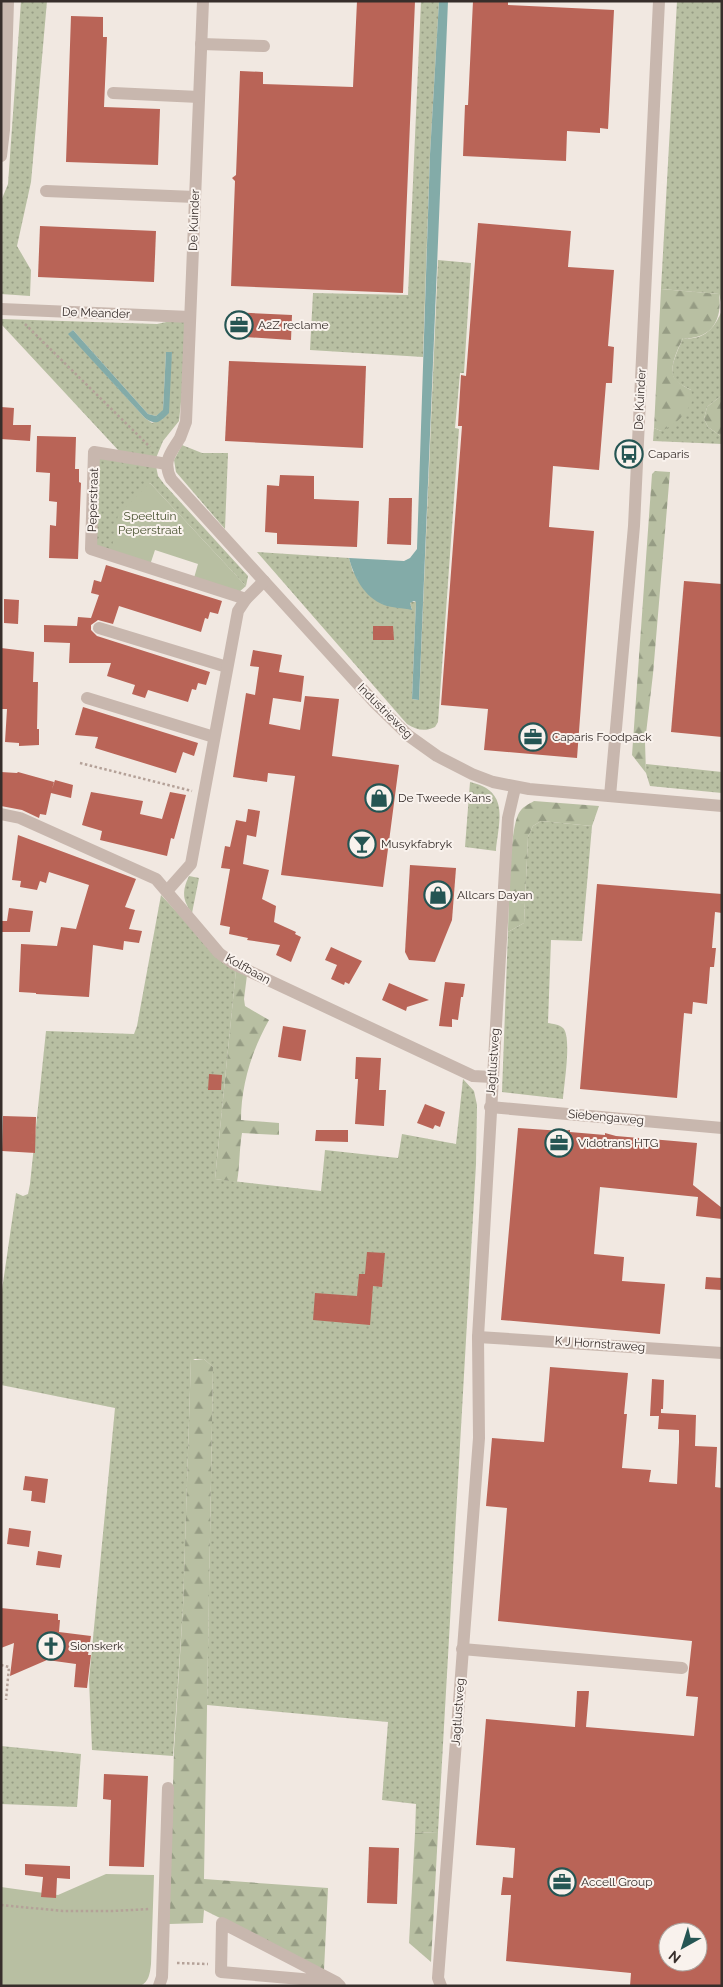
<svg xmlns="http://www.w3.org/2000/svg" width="723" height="1987" viewBox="0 0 723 1987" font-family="Raleway,sans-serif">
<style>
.grass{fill:url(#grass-dots);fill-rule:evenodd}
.forest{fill:url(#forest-firs)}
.green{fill:#b8bfa2}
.water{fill:#83aba8}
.building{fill:#b96457;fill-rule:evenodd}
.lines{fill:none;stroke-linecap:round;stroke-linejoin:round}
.path{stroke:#b4a198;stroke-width:2.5;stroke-dasharray:2.5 2.5;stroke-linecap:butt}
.minor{stroke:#c8b7ae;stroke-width:12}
.labels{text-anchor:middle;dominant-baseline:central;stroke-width:4;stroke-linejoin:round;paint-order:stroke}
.street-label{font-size:12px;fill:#372e2b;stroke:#f9f2ed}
.poi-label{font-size:12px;fill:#372e2b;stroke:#f9f2ed;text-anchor:start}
.park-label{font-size:12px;fill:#4a5332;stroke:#f9f2ed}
</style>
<defs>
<pattern id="grass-dots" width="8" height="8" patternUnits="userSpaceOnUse" patternTransform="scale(1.25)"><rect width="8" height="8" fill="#b8bfa2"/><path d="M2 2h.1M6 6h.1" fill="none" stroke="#969c84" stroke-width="1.8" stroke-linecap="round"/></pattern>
<pattern id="forest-firs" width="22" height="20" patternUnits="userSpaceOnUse" patternTransform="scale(1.25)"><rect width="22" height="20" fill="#b8bfa2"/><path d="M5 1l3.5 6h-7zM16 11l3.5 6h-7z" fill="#969c84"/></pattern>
</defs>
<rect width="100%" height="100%" fill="#f1e8e1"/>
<g class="grass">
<polygon points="21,1 47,1 31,182 17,246 31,270 30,296 1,294 1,201 8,184"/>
<polygon points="421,1 439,1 430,154 423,357 310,350 313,293 408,295"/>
<polygon points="677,1 722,1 722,306 719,294 661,289"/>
<path d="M438,260L471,263L464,373H460L455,428L459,429L438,722L435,727C424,732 417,730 407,724L257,552L349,558L353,572L412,609L410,604L411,602H416L412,699L419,700Z"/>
<path d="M722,310V395L707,407L704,419L708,427L722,437V444L653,441L654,428L661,431L691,390C686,387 675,383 673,376C670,365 679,348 683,338C704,341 715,328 722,310Z"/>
<path d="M190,317L179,421L163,441L156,458L119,451L1,324V319L157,324ZM73,330L148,414L156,416L163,411L166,352H172L163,419L152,423L145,418L69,334Z"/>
<polygon points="182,445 202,453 228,453 225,529 176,472 174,460"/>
<polygon points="99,456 156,466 158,476 164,484 248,576 246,586 150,483 111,552 96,548"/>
<polygon points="646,764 722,772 722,793 650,786 646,773"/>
<path d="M470,782C510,791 499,820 496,851L465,847Z"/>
<path d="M541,821L592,826L582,941L551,940L548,1023C553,1024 559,1024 563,1028C572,1036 564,1085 563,1099L502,1092L508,932L524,923L528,837L533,826Z"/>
<path d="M189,876L199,878L192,913C182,900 182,891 189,876Z"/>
<polygon points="161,895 217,955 236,970 215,1179 321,1191 325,1150 398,1158 402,1134 456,1144 463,1079 474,1091 477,1105 476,1164 438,1832 415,1833 416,1804 382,1800 388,1722 207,1705 213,1367 204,1359 191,1359 183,1608 173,1756 92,1750 89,1680 115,1408 1,1385 1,1297 16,1193 23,1196 28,1194 30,1184 46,1031 134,1034 137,1026"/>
<polygon points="1,1746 81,1754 77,1807 1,1804"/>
</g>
<g class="forest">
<path d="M661,289L719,294C723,321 710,340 683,338C678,349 666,372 677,381C681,385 687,388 691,390L693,400C685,415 677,424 661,431L654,428Z"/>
<polygon points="722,395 722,437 708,427 704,419 707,407"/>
<polygon points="655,471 670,472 653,674 645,742 646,773 632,755 652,474"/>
<path d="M534,801L599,806L592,826L541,821L533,826L528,837L524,923L508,932C509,909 509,830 519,813C522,807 529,804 534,801Z"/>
<path d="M236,970L247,975L244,999L245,1006L269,1020C252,1050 241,1085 241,1120L279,1123V1135L242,1133C239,1150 240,1165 237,1182L215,1179Z"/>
<polygon points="191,1358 195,1360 204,1359 213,1367 204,1879 328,1888 324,1970 204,1910 203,1923 169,1924 174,1750 183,1608"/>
<polygon points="438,1832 431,1962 409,1943 415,1833"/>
</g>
<g class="green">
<polygon points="150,483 246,586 239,592 194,578 198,564 155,550 150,565 111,552 118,515"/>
<path d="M106,1874L154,1875L151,1964C150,1973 149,1982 140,1986H1V1887L58,1895Z"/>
</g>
<g class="water">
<path d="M439,1H448L419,700L412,699L416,602L414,601L410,603L412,610C403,608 392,608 384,605C364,597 354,577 349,558L404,561L410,558L417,549L430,154Z"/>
<path d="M73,330L148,414L156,416L163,410L166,352H172L169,413C160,422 156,426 145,418L68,334Z"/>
</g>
<g class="building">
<polygon points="357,1 415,1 403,293 231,286 235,181 232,178 236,175 240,71 263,72 263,84 353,87"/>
<polygon points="473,1 508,1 508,5 614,10 608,129 600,128 600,133 567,131 566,161 463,156 465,105 468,105"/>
<polygon points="71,16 103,17 103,37 107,37 104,107 160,109 158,165 66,162"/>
<polygon points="478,223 571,231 568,267 614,270 608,346 614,347 612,383 606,383 599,470 553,466 549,527 594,531 577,758 484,750 488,709 441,705 462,426 458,426 461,375 466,376"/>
<polygon points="40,226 156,231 154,282 38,277"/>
<polygon points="231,312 292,315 291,340 230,336"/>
<polygon points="229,361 366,366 363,448 225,441"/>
<polygon points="1,407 14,408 13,425 31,425 30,441 1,439"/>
<polygon points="37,436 76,437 75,469 79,469 79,482 81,483 78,559 49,558 50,525 56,526 57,502 49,501 50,473 36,472"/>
<polygon points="280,475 314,476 314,499 359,501 357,547 277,544 277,533 265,532 267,485 279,486"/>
<polygon points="389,498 412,498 411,545 387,544"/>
<polygon points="106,565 222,601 218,614 210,612 208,619 205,618 201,632 119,606 113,624 98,620 91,625 91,630 97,636 210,672 206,685 198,683 196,690 192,689 188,702 148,690 145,698 132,694 135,685 107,676 111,663 69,663 70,643 44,642 44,625 77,626 78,617 91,618 99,595 91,593 94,580 101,582"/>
<polygon points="684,581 722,584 722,737 671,732"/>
<polygon points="4,599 19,600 18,624 4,623"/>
<polygon points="373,626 393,626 394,640 373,640"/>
<polygon points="1,648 34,652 33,682 38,682 37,729 39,729 39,745 19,746 19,743 5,742 7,709 1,709"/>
<polygon points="253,650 282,655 279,672 304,676 301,702 273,698 269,724 300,730 305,696 339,699 332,756 399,765 383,887 281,875 295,776 268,773 267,782 233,777 246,693 255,695 259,667 250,666"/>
<polygon points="83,707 198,743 194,756 183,752 176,773 95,748 98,737 75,735"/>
<polygon points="1,772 17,773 18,772 54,782 52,789 55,780 73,785 71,798 51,793 46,815 40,814 39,818 22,810 1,806"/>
<polygon points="91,792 143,801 140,814 162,819 170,792 186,795 174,839 171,838 167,856 100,840 102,831 82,825"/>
<polygon points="248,809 260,811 256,837 247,835 243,864 269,870 262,899 276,906 274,922 296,932 295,934 301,937 291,962 276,955 280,945 247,940 248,938 229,934 230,927 220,925 230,869 221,868 225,846 230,847 236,820 246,822"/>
<polygon points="18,835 136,879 125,907 135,910 129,929 142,931 139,943 124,941 123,950 93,945 89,997 36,994 36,993 19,992 21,944 57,946 61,927 76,929 89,885 49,872 46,883 40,881 37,890 20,887 21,881 12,880"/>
<polygon points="410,865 456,868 452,920 435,962 409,960 405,952"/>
<polygon points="597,884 722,894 722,913 715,912 712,948 716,948 714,967 710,967 707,1004 693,1002 692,1014 684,1013 677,1098 580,1089"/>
<polygon points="9,908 33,911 30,932 1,932 1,921 7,921"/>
<polygon points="331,947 362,961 349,984 345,982 344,985 331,979 337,965 325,960"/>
<polygon points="445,982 465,984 463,997 461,997 458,1020 452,1019 452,1027 439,1026"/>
<polygon points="389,983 429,1000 407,1007 406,1011 382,1000"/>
<polygon points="283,1026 306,1030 301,1061 278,1057"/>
<polygon points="356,1057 381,1058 379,1090 386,1090 384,1126 355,1124 358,1079 355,1079"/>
<polygon points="209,1074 222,1075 221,1090 208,1090"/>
<polygon points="425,1104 445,1112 440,1127 435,1125 433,1129 417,1123"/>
<polygon points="3,1116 36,1117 35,1153 2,1151"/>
<polygon points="518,1128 562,1131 570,1130 570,1132 605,1135 605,1133 616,1136 697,1143 693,1185 722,1208 722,1219 696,1216 698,1197 600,1187 594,1254 624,1257 622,1281 665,1284 660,1334 501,1320"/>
<polygon points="316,1130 348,1130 348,1142 315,1141"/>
<polygon points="367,1252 385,1253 382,1287 373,1286 370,1325 313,1320 315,1293 357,1296 359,1274 365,1274"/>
<polygon points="706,1277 722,1278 722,1290 705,1289"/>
<path d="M550,1367L628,1373L624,1414H627L622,1468L651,1470L649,1482L677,1484L679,1442V1430L658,1429L659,1416H650L652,1379L664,1380L663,1409H661V1413L696,1415L695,1446L717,1447L715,1487L722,1488V1986H630L631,1973L506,1961L511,1895H501L503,1877L513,1878L515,1848L476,1845L486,1719L575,1727L577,1691H589L586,1727L694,1736L698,1697L686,1696L692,1641L498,1621L507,1508L486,1506L492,1438L544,1442ZM668,1932H698V1962H668Z"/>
<polygon points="25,1476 48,1479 45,1503 31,1501 32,1491 23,1490"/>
<polygon points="9,1528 31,1531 29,1547 7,1544"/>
<polygon points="38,1551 62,1555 60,1568 36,1565"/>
<polygon points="1,1608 58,1614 58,1620 60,1620 59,1632 91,1636 88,1655 91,1655 87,1688 74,1687 76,1664 47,1660 10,1676 14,1643 1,1648"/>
<polygon points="104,1774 148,1776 144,1867 109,1866 111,1800 103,1799"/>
<polygon points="369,1847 399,1848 397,1904 367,1903"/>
<polygon points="25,1864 70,1866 70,1879 57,1878 56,1898 41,1897 43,1877 25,1875"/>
</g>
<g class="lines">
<g class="path">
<polyline points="25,324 150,447"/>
<polyline points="80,763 192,791"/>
<polyline points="1,1665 9,1667 6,1700"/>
<polyline points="1,1905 63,1911 113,1911 150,1909"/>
<polyline points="177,1963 208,1964"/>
</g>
<g class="minor">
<path d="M203,1L186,422C184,427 182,433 180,438C171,453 162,461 171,479L375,703L409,736L437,756L472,774L493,782L529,789L722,806"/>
<polyline points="201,44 264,46"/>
<polyline points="113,93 199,97"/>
<polyline points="1,156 4,130 8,1"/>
<polyline points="46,191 195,197"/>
<polyline points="1,309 190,317"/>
<polyline points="167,464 94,452 91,549 246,599"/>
<polyline points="99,628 227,667"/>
<polyline points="87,698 214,737"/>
<polyline points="610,796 634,526 659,1"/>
<polyline points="1,814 20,818 156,879 219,953 234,964 473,1076 492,1077"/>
<polyline points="167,891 191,864 238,611 246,599 264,581"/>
<polyline points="490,1107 722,1128"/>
<polyline points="478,1337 722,1353"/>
<polyline points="462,1649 682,1668"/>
<polyline points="336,1982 221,1972 222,1923 336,1982 340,1986"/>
<polyline points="159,1986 162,1977 168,1788"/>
<polyline points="441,1986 438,1978 479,1438 478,1337 508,818 515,788"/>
</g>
</g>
<defs>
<g id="office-ring" transform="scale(1.4375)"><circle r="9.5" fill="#f9f2ed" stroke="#255553" stroke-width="1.5"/><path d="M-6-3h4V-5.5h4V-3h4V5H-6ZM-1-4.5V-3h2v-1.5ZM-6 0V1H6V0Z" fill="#255553"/></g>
<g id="bus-ring" transform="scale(1.4375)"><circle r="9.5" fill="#f9f2ed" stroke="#255553" stroke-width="1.5"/><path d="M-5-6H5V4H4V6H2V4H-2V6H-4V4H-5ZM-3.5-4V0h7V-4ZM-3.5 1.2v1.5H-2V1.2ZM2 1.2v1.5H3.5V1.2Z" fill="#255553"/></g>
<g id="shop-ring" transform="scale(1.4375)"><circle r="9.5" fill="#f9f2ed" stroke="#255553" stroke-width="1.5"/><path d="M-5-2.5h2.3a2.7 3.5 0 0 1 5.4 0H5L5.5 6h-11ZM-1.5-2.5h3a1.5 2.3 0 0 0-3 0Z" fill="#255553"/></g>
<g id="bar-ring" transform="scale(1.4375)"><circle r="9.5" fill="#f9f2ed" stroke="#255553" stroke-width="1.5"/><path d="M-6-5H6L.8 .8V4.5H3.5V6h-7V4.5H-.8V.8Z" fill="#255553"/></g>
<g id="church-ring" transform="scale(1.4375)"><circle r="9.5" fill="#f9f2ed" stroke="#255553" stroke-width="1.5"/><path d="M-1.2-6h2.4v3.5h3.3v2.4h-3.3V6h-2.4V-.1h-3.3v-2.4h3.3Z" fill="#255553"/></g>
</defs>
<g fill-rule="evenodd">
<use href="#office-ring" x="239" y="325"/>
<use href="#bus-ring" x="629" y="454"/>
<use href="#office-ring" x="533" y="737"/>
<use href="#shop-ring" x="379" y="798"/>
<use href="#bar-ring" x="362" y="844"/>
<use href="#shop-ring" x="438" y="895"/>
<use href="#office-ring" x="559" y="1143"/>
<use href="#church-ring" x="51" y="1646"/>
<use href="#office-ring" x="562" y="1882"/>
</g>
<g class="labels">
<g class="street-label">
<text transform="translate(194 220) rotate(-88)">De Kuinder</text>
<text transform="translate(96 313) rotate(2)">De Meander</text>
<text transform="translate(640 399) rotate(-87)">De Kuinder</text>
<text transform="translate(93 500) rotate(-88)">Peperstraat</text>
<text transform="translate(385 711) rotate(45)">Industrieweg</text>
<text transform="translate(248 969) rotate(29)">Kolfbaan</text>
<text transform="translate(493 1062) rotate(-86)">Jagtlustweg</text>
<text transform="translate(606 1117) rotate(5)">Siebengaweg</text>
<text transform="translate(600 1344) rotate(4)">K J Hornstraweg</text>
<text transform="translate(458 1712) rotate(-86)">Jagtlustweg</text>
</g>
<g class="poi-label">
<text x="258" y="325">A2Z reclame</text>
<text x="648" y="454">Caparis</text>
<text x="552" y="737">Caparis Foodpack</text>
<text x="398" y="798">De Tweede Kans</text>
<text x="381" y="844">Musykfabryk</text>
<text x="457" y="895">Allcars Dayan</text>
<text x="578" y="1143">Vidotrans HTG</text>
<text x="70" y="1646">Sionskerk</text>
<text x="581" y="1882">Accell Group</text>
</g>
<g class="park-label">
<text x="150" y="516">Speeltuin<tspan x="150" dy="14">Peperstraat</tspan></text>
</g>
</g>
<rect width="723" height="1987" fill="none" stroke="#372e2b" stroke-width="5"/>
<g transform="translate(683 1947) rotate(219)"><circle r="24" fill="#f9f2ed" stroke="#aba49f"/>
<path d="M0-4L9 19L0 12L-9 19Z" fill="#255553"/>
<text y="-8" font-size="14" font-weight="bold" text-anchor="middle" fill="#372e2b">N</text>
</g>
</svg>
